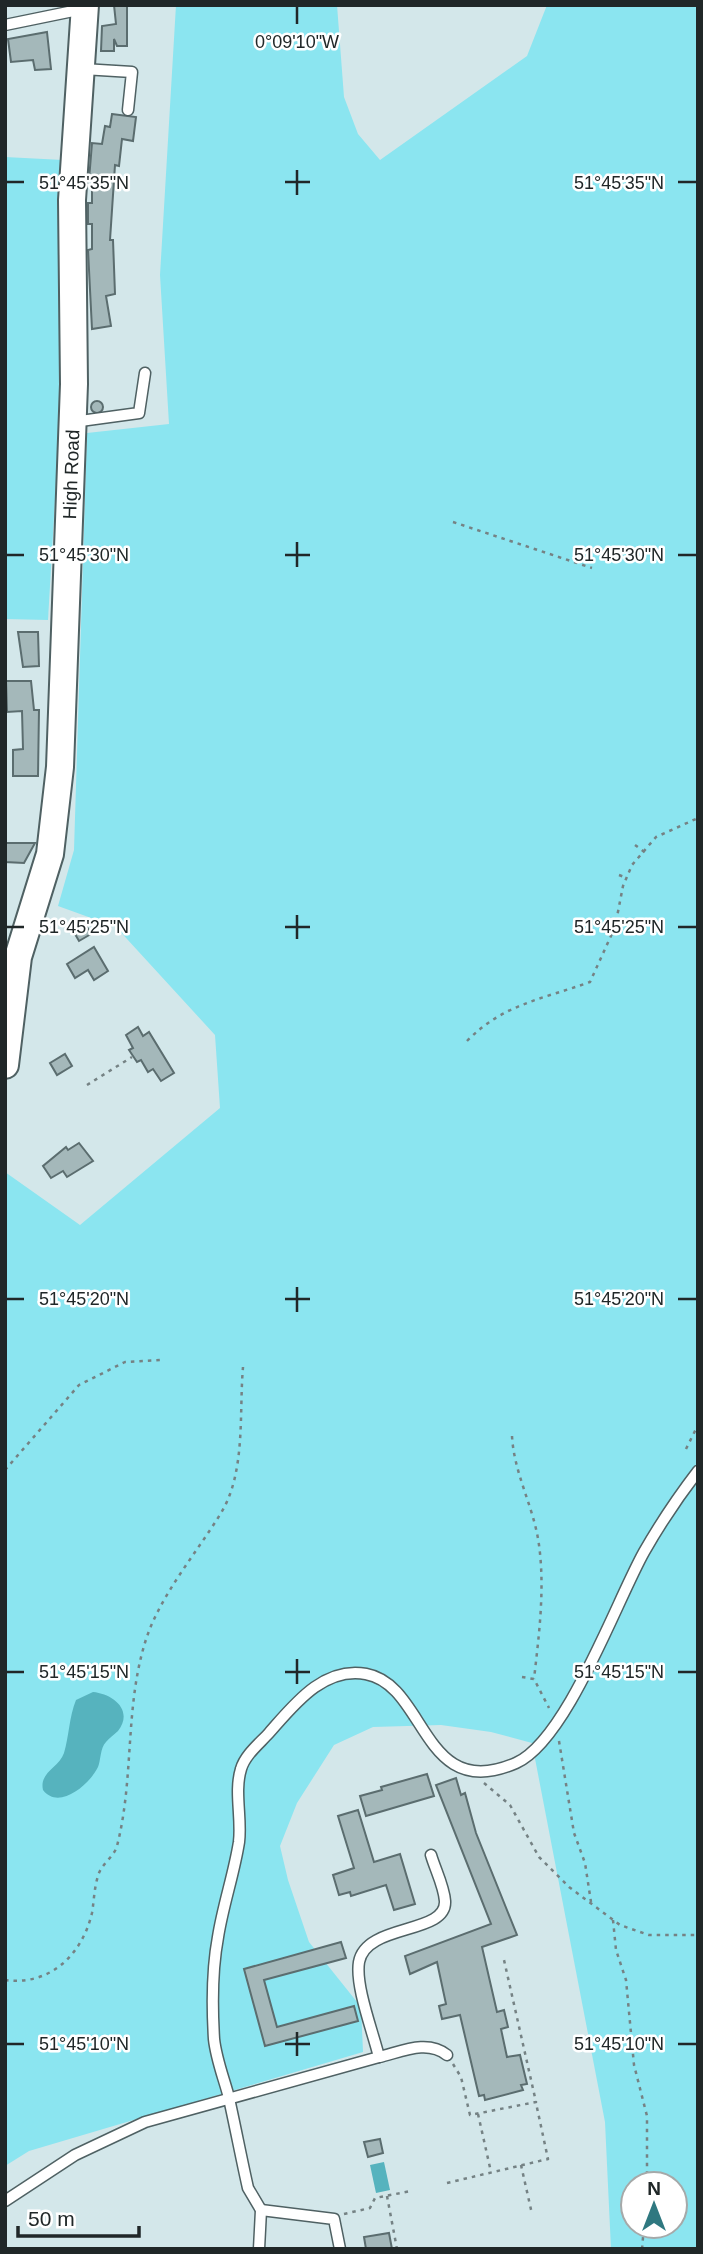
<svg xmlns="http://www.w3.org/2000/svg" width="703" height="2254" viewBox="0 0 703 2254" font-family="Helvetica,sans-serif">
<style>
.green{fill:#8be5f0;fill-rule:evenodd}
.water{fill:#56b3be}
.building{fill:#a4b8ba;stroke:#5b6d6f;stroke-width:2}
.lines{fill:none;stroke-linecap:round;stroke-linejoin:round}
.lane-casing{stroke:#4f6163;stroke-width:13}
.secondary-casing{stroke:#4f6163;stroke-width:30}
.path{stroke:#758284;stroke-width:2.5;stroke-dasharray:3.5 5;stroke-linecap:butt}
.lane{stroke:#fff;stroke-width:10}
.secondary{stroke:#fff;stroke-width:26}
.ticks{fill:none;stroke:#202728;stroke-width:2.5}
.labels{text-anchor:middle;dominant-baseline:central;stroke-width:5;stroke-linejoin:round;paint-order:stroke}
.street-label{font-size:19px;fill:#202728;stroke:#fff}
.ticks-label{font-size:18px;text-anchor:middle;fill:#202728;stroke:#fff;stroke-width:5;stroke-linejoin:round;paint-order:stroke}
</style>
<rect width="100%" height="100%" fill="#d3e7ea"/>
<g class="green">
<path d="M176,5H337L344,97L358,134L380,160L527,56L547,5H698V2249H611L605,2122L532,1743L491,1732L441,1725L373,1727L334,1745L297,1803L280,1846L288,1880L309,1942L361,2007L363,2052L29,2151L5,2166V1172L80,1225L220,1108L215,1035L116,927L58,906L74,850L87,433L169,424L160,275ZM633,2184H675V2226H633Z"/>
<polygon points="5,157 63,160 59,430 48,620 5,619"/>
</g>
<g class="water">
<path d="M93,1692C113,1694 134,1710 118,1731C114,1735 109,1738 106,1742C100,1748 101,1760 98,1767C90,1784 59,1811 43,1790C39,1772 59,1768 64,1753C69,1737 69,1717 76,1700Z"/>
<polygon points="384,2162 390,2190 376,2193 370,2165"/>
</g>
<g class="building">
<polygon points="114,5 127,5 127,46 117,46 114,39 114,51 101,51 102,26 116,24"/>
<polygon points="47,32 51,69 35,70 33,60 11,62 8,39"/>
<polygon points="112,114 136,117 133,141 122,139 119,166 115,165 110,240 113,240 115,294 106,296 111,326 92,329 88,250 92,249 92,224 88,224 88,203 92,203 92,181 89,180 92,143 102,144 105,126 110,127"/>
<circle cx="97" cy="407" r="6"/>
<polygon points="18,632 38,632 39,666 23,667"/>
<polygon points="6,681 31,681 34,710 39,710 38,776 13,776 13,750 23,749 22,711 7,712"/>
<polygon points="5,843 35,843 24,863 5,862"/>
<polygon points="83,920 91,934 79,941 71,927"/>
<polygon points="94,947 108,971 94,980 88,970 75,978 67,964"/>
<polygon points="138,1027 143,1036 149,1032 174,1073 161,1081 153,1069 148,1072 141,1060 137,1062 129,1050 133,1048 126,1035"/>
<polygon points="65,1054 72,1066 57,1075 50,1063"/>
<polygon points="79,1143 93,1161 67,1177 63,1171 51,1178 43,1166 66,1147 68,1150"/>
<polygon points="427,1774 434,1796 366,1816 360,1796 382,1790 381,1787"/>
<polygon points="456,1778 461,1795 465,1793 476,1833 517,1935 482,1947 497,2012 504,2010 508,2027 501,2029 507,2057 520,2055 527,2084 521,2085 523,2090 485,2100 484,2095 479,2096 460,2015 442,2019 439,2006 446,2004 437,1962 410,1974 405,1956 491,1924 436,1785"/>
<polygon points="358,1810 374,1862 400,1854 415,1904 394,1910 386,1885 351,1896 350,1892 339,1895 333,1875 354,1868 338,1816"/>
<polygon points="341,1942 346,1958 264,1980 277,2027 354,2006 358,2021 265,2046 244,1969"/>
<polygon points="380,2139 383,2153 368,2157 364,2142"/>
<polygon points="389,2233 392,2249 366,2249 364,2237"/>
</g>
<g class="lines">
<g class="lane-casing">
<g id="lane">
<polyline points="5,25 83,9"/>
<polyline points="83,69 132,72 128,110"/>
<polyline points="73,422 139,413 145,373"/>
<path d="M379,2057C401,2052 427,2039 447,2055"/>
<path d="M5,2201L75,2155L145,2122L379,2057C373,2032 355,1986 359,1962C366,1923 447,1935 445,1901C444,1886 435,1869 431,1855"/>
<polyline points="261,2210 334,2219 340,2249"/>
<path d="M259,2249L261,2210L248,2188C241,2157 235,2125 228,2094C223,2076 216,2058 214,2039C212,2006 212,1969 218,1937C223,1905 234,1874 239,1842C242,1819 234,1791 241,1769C245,1755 259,1744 269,1733C293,1706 323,1666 366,1674C427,1685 422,1804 516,1763C567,1740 616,1602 644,1552C660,1524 678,1497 698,1471"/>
</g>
</g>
<g class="secondary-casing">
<g id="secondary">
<path id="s1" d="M5,1065L18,957L50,854L60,767L74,384L72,200L85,5"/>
</g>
</g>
<g class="path">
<polyline points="453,522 592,568"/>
<polyline points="635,845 647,854"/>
<polyline points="619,875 627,878"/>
<path d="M467,1041C503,1004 543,999 590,982L615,927L623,886L632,865L656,837L698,818"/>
<polyline points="87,1085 132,1057"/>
<path d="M512,1436C514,1474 534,1507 539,1545C545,1589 539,1635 534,1679"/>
<polyline points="686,1449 698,1425"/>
<polyline points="5,1470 79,1385 125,1362 162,1360"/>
<polyline points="522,1677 534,1679 549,1708"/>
<polyline points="559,1741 574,1833 585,1863 591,1902"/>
<polyline points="484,1783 510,1805 539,1857 569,1887 620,1925 649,1935 698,1935"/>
<polyline points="613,1920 616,1950 626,1980 634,2065 647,2116 647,2184"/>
<path d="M5,1980C50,1986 82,1955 92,1913C94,1901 94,1889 98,1876C101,1864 114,1857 117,1846C134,1780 125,1711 144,1646C157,1599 196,1554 221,1513C246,1472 239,1413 243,1367"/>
<polyline points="453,2064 461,2077 470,2115 536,2102 504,1960"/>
<polyline points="478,2114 491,2172"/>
<polyline points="521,2165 532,2214"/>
<polyline points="447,2183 548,2159 536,2103"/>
<polyline points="387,2196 397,2249"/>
<polyline points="344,2214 370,2208 375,2198 411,2191"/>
<polyline points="642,2249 644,2226"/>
</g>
<use href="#lane" class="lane"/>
<use href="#secondary" class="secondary"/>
</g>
<path class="ticks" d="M297,7V24M297,170V195M7,182H24M285,182H310M678,182H696M297,542V567M7,555H24M285,555H310M678,555H696M297,915V939M7,927H24M285,927H310M678,927H696M297,1287V1312M7,1299H24M285,1299H310M678,1299H696M297,1659V1684M7,1672H24M285,1672H310M678,1672H696M297,2032V2056M7,2044H24M285,2044H310M678,2044H696"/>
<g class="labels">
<g class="street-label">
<text stroke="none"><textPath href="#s1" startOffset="597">High Road</textPath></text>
</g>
</g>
<g class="ticks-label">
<text x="297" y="48">0°09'10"W</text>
<text x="84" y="189">51°45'35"N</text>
<text x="619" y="189">51°45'35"N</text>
<text x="84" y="561">51°45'30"N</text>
<text x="619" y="561">51°45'30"N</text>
<text x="84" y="933">51°45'25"N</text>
<text x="619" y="933">51°45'25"N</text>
<text x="84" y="1305">51°45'20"N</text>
<text x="619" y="1305">51°45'20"N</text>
<text x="84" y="1678">51°45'15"N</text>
<text x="619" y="1678">51°45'15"N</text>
<text x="84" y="2050">51°45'10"N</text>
<text x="619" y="2050">51°45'10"N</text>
</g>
<rect width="703" height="2254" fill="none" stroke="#202728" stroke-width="14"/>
<g transform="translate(654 2205)"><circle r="33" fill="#ffffff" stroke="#a6a9a9" stroke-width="2"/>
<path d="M0-5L12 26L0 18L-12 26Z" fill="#2f7880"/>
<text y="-10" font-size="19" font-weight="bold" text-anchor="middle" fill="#202728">N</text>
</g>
<path d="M18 2226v10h121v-10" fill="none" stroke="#202728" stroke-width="3.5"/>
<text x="28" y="2226" font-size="21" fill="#202728" stroke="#ffffff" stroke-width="5" paint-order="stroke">50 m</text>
</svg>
